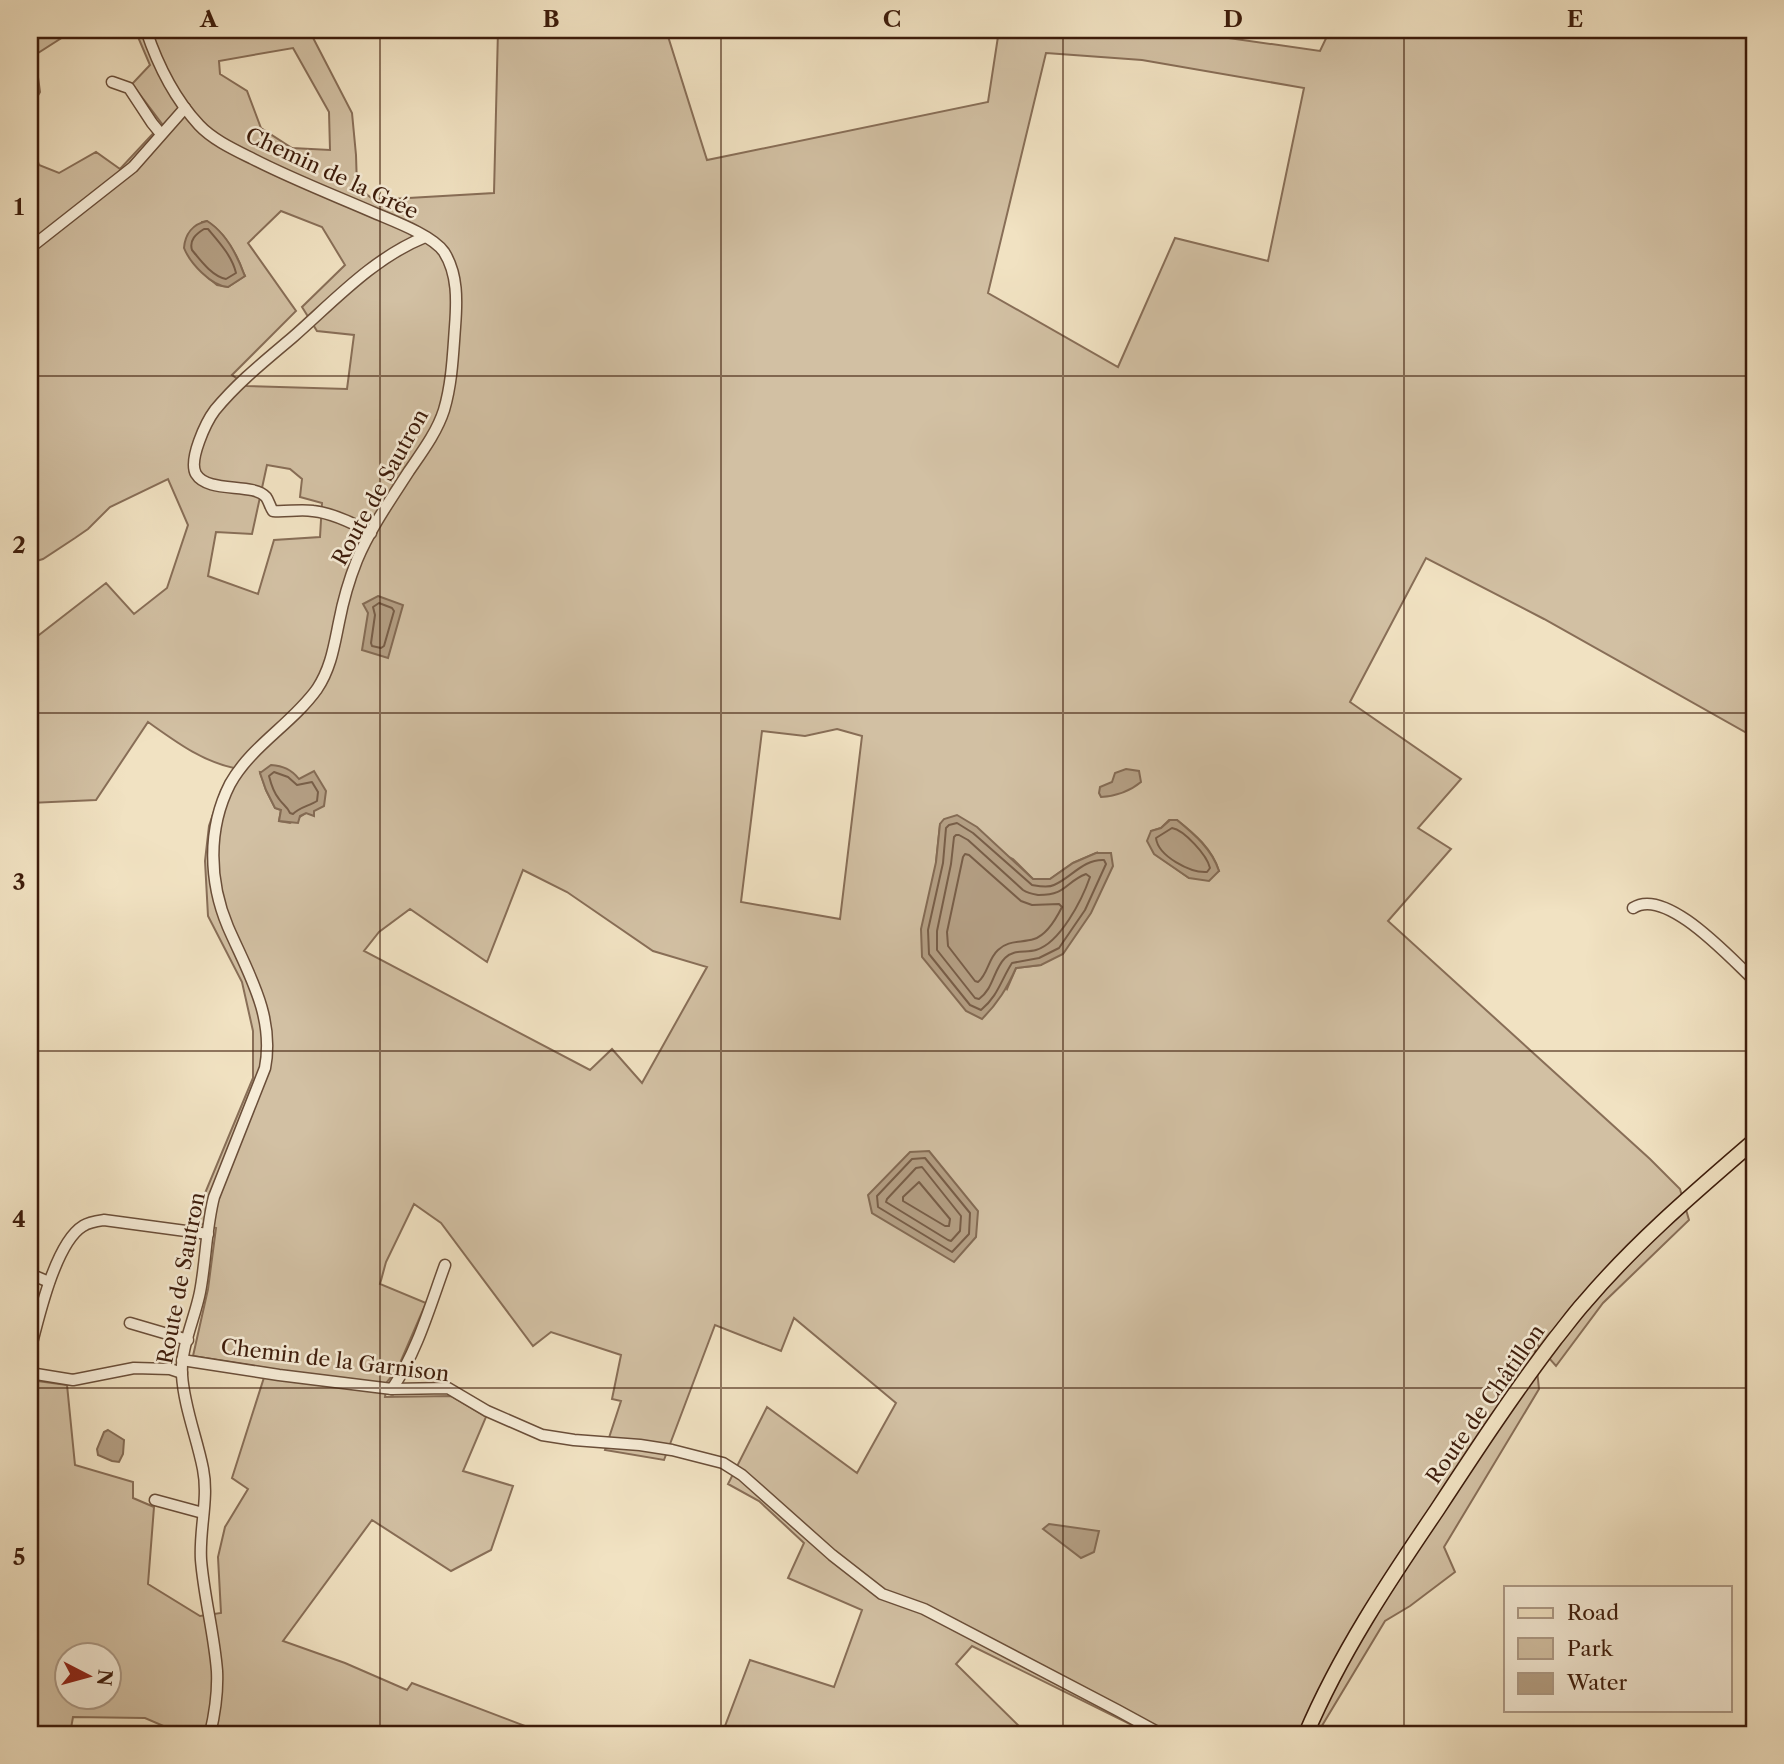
<svg xmlns="http://www.w3.org/2000/svg" width="1784" height="1764" viewBox="0 0 1784 1764" font-family="'Libre Caslon Text',serif">
<style>
.green{fill:#d2c0a3;stroke:#886e57;stroke-width:2;fill-rule:evenodd}
.water{fill:#b49f84;stroke:#846b54;stroke-width:2}
.lines{fill:none;stroke-linecap:round;stroke-linejoin:round}
.shore{stroke:#785e48;stroke-width:2}
.minor-casing{stroke:#6a4e39;stroke-width:13}
.major-casing{stroke:#3d1c0b;stroke-width:17}
.minor{stroke:#f6ecd7;stroke-width:10}
.major{stroke:#f1e2c2;stroke-width:14}
.grid{fill:none;stroke:#3d1c0b;stroke-width:2;stroke-opacity:0.55}
.labels{text-anchor:middle;dominant-baseline:central;stroke-width:5;stroke-linejoin:round;paint-order:stroke}
.street-label{font-size:21px;fill:#3d1c0b;stroke:#f6ecd7}
.neatline{fill:none;stroke:#3d1c0b;stroke-width:2.5}
.grid-label{font-size:23px;text-anchor:middle;font-weight:bold;fill:#3d1c0b}
</style>
<rect width="100%" height="100%" fill="#f1e2c2"/>
<filter id="stains"><feTurbulence type="fractalNoise" baseFrequency=".00286" numOctaves="4"/><feColorMatrix values="0 0 0 0 .2 0 0 0 0 .09 0 0 0 0 .02 0 0 0 .5 -.17"/></filter>
<radialGradient id="worn" r=".72"><stop offset=".6" stop-color="#630" stop-opacity="0"/><stop offset="1" stop-color="#630" stop-opacity=".3"/></radialGradient>
<g class="green">
<polygon points="30,30 74,30 35,55 40,92 30,109"/>
<path d="M135,30H309L352,113L356,155L357,187L374,200L494,193L498,30H666L707,160L988,102L999,30H1173L1320,51L1330,30H1754V737L1544,619L1426,558L1350,702L1461,779L1418,828L1451,849L1388,921L1650,1159L1680,1189L1689,1220L1603,1303L1556,1366L1534,1341L1539,1389L1444,1547L1455,1572L1410,1606L1385,1621L1317,1734H1150L972,1646L956,1664L1027,1734H722L750,1660L834,1687L862,1610L788,1578L804,1543L759,1501L728,1484L767,1407L857,1473L896,1403L794,1318L781,1351L715,1325L664,1460L605,1450L621,1401L612,1399L621,1355L551,1332L533,1346L441,1223L414,1204L386,1262L380,1284L426,1303L397,1370L387,1382L385,1397L451,1396L486,1417L463,1471L513,1486L491,1550L451,1571L372,1520L283,1641L345,1663L407,1690L412,1683L546,1734H182L145,1718L73,1717L70,1734H30V1380L67,1385L75,1465L133,1482V1498L154,1507L148,1584L200,1616L221,1613L218,1557L225,1527L248,1489L232,1478L267,1368L193,1356L208,1289L216,1228L193,1222L253,1078V1031L242,982L208,916L205,861L209,826L221,791L234,768C201,761 175,741 148,722L96,800L30,803V642L106,583L134,614L167,588L188,525L168,479L110,507L88,529L75,538L43,559L30,563V137L39,165L59,173L96,152L120,169L162,124L132,84L150,65ZM293,48L329,112L330,150L292,148L261,128L247,91L220,74L219,61ZM1046,53L1142,60L1304,88L1268,261L1175,238L1118,367L988,293ZM281,211L322,227L345,265L302,307L317,331L354,335L347,389L247,386L232,375L296,311L248,243ZM207,221C225,233 237,254 244,274L245,276L228,287L217,285L203,273L202,222ZM267,465L290,469L302,479L300,497L322,503L320,537L274,540L258,594L208,576L216,532L252,534ZM837,729L862,736L840,919L741,902L762,731L805,736ZM260,772L299,779L306,813L290,823L279,821L281,810L275,808L266,790ZM1169,820H1177C1195,834 1212,849 1219,871L1189,878L1155,854L1151,831L1161,828ZM940,825L1013,859L1033,879H1050L1073,863L1096,853L1041,965L1016,968L1007,989L936,862ZM523,870L567,892L653,951L707,967L642,1083L612,1049L590,1070L364,951L379,932L410,909L487,962ZM66,1656H108V1698H66Z"/>
</g>
<g class="water">
<path d="M207,221C225,232 237,255 244,274L245,276L228,287C211,286 190,263 184,248C185,234 193,224 207,221Z"/>
<polygon points="378,596 403,605 388,658 362,650 368,613 363,604"/>
<path d="M271,765C283,766 291,769 299,779L314,771L326,791L324,806L314,811V816L306,813L300,816L298,823L279,821L281,810L275,808L266,790L260,773Z"/>
<path d="M1126,769L1139,771L1141,782C1129,792 1116,796 1101,797L1099,793L1100,787L1112,782L1115,773Z"/>
<path d="M957,815L977,827L1033,879H1050L1073,863L1096,853H1111L1113,866L1091,913L1063,954L1041,965L1016,968C1007,988 998,1003 982,1019L966,1011L922,957L921,929L936,862L940,824L944,819Z"/>
<path d="M1170,820H1177C1194,834 1212,849 1219,871L1209,881L1189,878L1154,854L1147,841L1151,831L1161,828Z"/>
<polygon points="929,1151 978,1211 976,1237 954,1262 872,1213 868,1195 910,1152"/>
<polygon points="108,1430 124,1440 123,1454 119,1462 112,1461 98,1455 97,1449 104,1432"/>
<polygon points="1049,1524 1099,1531 1094,1552 1081,1558 1043,1529"/>
</g>
<g class="lines">
<g class="shore">
<path d="M204,229H208C219,242 232,256 236,273L226,279C212,276 201,261 192,250C189,240 196,234 204,229Z"/>
<polygon points="379,603 392,608 394,611 384,646 381,648 372,646 371,643 375,615 373,607"/>
<path d="M274,772L288,777L297,785L312,782L318,792L317,801C309,806 300,807 293,814L290,813C287,806 283,805 279,799C274,793 271,784 269,776Z"/>
<path d="M957,823L973,833L1032,885C1038,886 1048,888 1054,885C1071,878 1083,859 1104,860L1106,864L1085,910L1059,948L1039,958L1012,963C1001,980 998,996 981,1010L970,1005L929,954L928,930L943,863L946,828L949,825Z"/>
<path d="M1172,828C1184,830 1207,855 1210,868L1207,872C1190,873 1158,856 1156,838Z"/>
<path d="M956,835H959L968,840L1023,890C1029,894 1032,894 1039,895C1067,895 1065,882 1086,874L1090,877C1082,900 1060,943 1036,950C1026,953 1013,949 1005,958C993,970 994,988 979,999L975,998L937,950V931L951,864L954,837Z"/>
<path d="M965,854L969,855L1021,901L1032,905L1059,904L1062,907C1056,919 1047,935 1034,939C1021,943 1008,940 998,950C988,959 988,974 978,982L975,981L948,946L947,932L963,857Z"/>
<polygon points="925,1158 970,1213 969,1234 952,1252 878,1207 877,1196 912,1159"/>
<polygon points="922,1167 961,1216 960,1231 951,1241 948,1240 886,1202 887,1199 916,1168"/>
<polygon points="919,1182 950,1219 949,1226 945,1226 903,1201 903,1197"/>
</g>
<g class="minor-casing">
<g id="minor">
<path d="M146,30C157,63 175,99 199,125C213,140 235,150 253,159C294,180 336,196 377,214C396,222 433,236 444,252C458,274 457,301 455,327C453,354 452,383 444,410C437,432 422,452 409,471C391,499 370,529 357,560C349,580 343,601 339,622C334,646 331,668 317,689C292,724 251,746 230,784C207,829 209,882 228,927C248,973 275,1016 265,1068L214,1197C206,1228 206,1261 200,1292C195,1318 180,1349 182,1375C184,1407 197,1438 203,1469C209,1499 199,1529 201,1560C204,1597 214,1633 217,1671C218,1692 215,1713 210,1734"/>
<polyline points="112,82 129,88 152,123 161,134"/>
<polyline points="30,248 133,167 185,108"/>
<path d="M371,533C353,523 333,513 313,511C300,509 286,512 273,511C270,507 269,501 266,497C253,482 208,494 196,474C188,460 206,422 215,410C238,382 266,360 293,337C334,301 373,258 425,237"/>
<path d="M1633,908C1666,886 1731,959 1754,980"/>
<polyline points="30,1274 49,1282"/>
<polyline points="130,1323 188,1340"/>
<path d="M30,1351C38,1320 55,1243 83,1226C89,1222 97,1221 104,1220L208,1234"/>
<polyline points="182,1360 279,1375 392,1389 448,1388 487,1411 542,1435 574,1440 640,1445 672,1450 723,1463 742,1475 832,1555 882,1594 924,1609 1117,1710 1161,1734"/>
<polyline points="30,1373 73,1380 134,1368 170,1369 182,1373"/>
<path d="M392,1389C417,1352 430,1306 445,1265"/>
<polyline points="155,1500 203,1513"/>
</g>
</g>
<g class="major-casing">
<path id="major" d="M1306,1734C1340,1654 1388,1582 1437,1510C1475,1452 1513,1394 1555,1339C1565,1327 1574,1314 1585,1302C1636,1242 1695,1192 1754,1141"/>
</g>
<use href="#minor" class="minor"/>
<use href="#major" class="major"/>
</g>
<path class="grid" d="M380,30V1734M721,30V1734M1063,30V1734M1404,30V1734M30,376H1754M30,713H1754M30,1051H1754M30,1388H1754"/>
<g class="labels">
<g class="street-label">
<text transform="translate(332 173) rotate(25)">Chemin de la Grée</text>
<text transform="translate(380 487) rotate(-61)">Route de Sautron</text>
<text transform="translate(181 1278) rotate(-79)">Route de Sautron</text>
<text transform="translate(335 1360) rotate(7)">Chemin de la Garnison</text>
<text transform="translate(1485 1404) rotate(-55)">Route de Châtillon</text>
</g>
</g>
<rect width="1784" height="1764" fill="none" stroke="#f1e2c2" stroke-width="77"/>
<rect x="1504" y="1586" width="228" height="126" fill="#f6ecd7" stroke="#ac9985" stroke-width="2"/>
<rect x="1518" y="1608" width="35" height="10" fill="#f1e2c2" stroke="#ac9985" stroke-width="2"/>
<text x="1567" y="1620" font-size="21" fill="#3d1c0b">Road</text>
<rect x="1518" y="1638" width="35" height="21" fill="#d2c0a3" stroke="#ac9985" stroke-width="2"/>
<text x="1567" y="1656" font-size="21" fill="#3d1c0b">Park</text>
<rect x="1518" y="1673" width="35" height="21" fill="#b49f84" stroke="#ac9985" stroke-width="2"/>
<text x="1567" y="1690" font-size="21" fill="#3d1c0b">Water</text>
<g transform="translate(88 1676) rotate(96)"><circle r="33" fill="#f6ecd7" stroke="#ac9985" stroke-width="2"/>
<path d="M0-5L12 26L0 18L-12 26Z" fill="#8f2418"/>
<text y="-10" font-size="19" font-weight="bold" text-anchor="middle" fill="#3d1c0b">N</text>
</g>
<rect x="38" y="38" width="1708" height="1688" class="neatline"/>
<g class="grid-label">
<text x="209" y="27">A</text>
<text x="551" y="27">B</text>
<text x="892" y="27">C</text>
<text x="1233" y="27">D</text>
<text x="1575" y="27">E</text>
<text x="19" y="215">1</text>
<text x="19" y="553">2</text>
<text x="19" y="890">3</text>
<text x="19" y="1227">4</text>
<text x="19" y="1565">5</text>
</g>
<rect width="100%" height="100%" filter="url(#stains)"/>
<rect width="100%" height="100%" fill="url(#worn)"/>
</svg>
